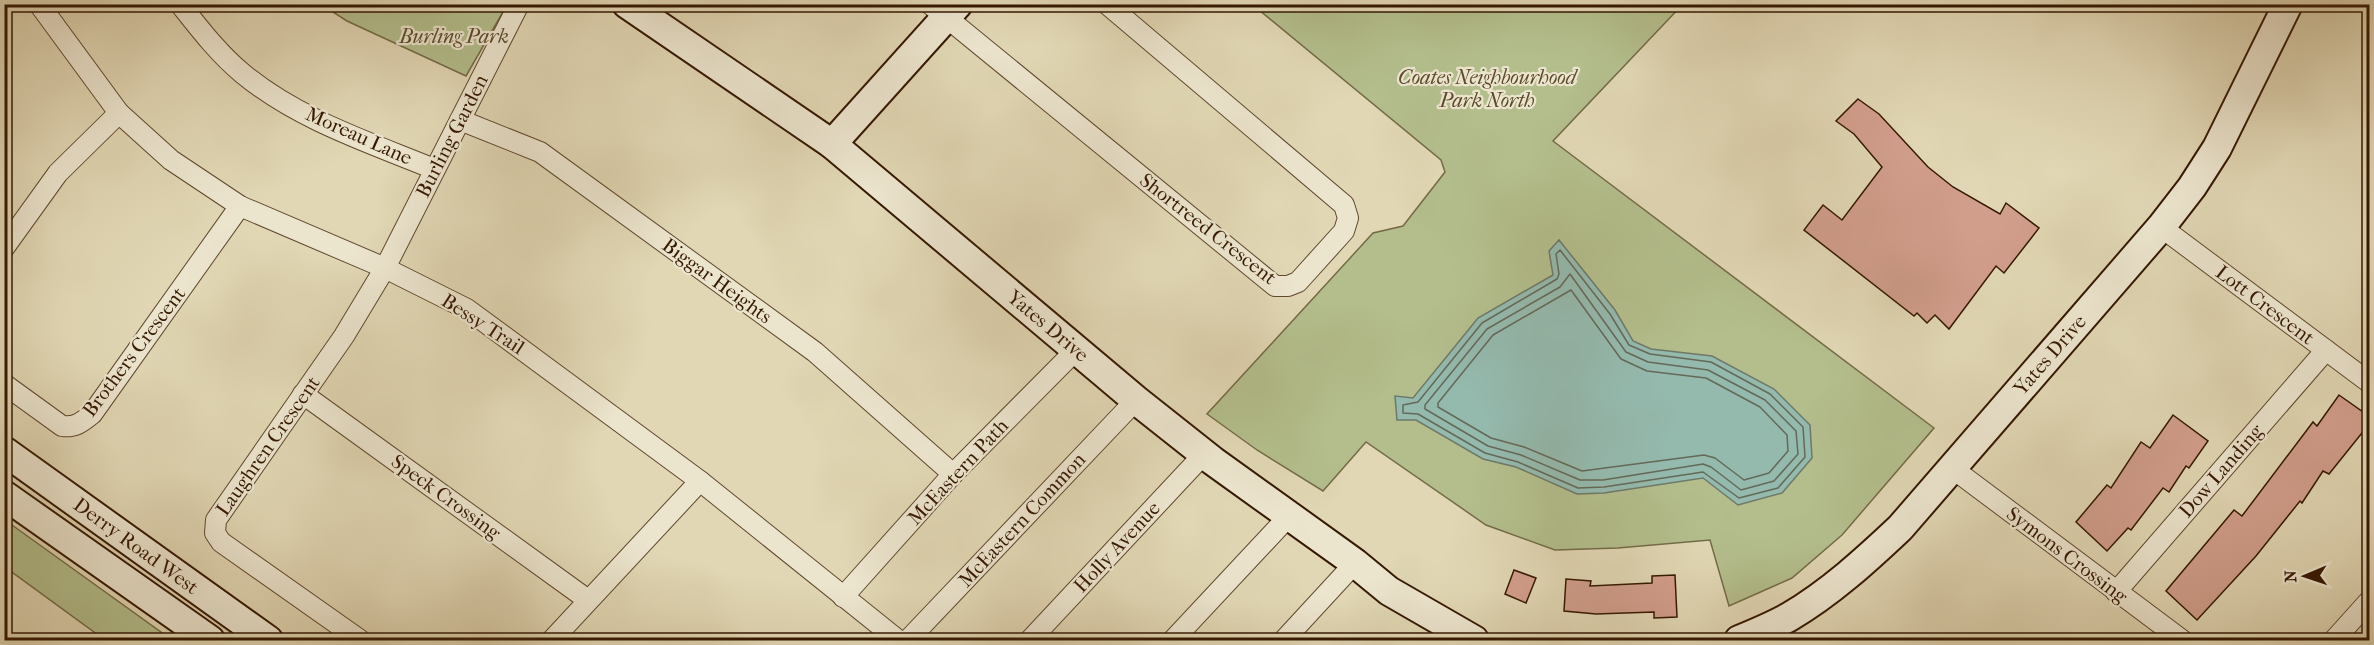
<svg xmlns="http://www.w3.org/2000/svg" width="2374" height="645" viewBox="0 0 2374 645" font-family="'IM FELL French Canon',serif">
<style>
.green{fill:#b3be8c;stroke:#746b47;stroke-width:1.5}
.water{fill:#94baae;stroke:#6e7969;stroke-width:1.5}
.lines{fill:none;stroke-linecap:round;stroke-linejoin:round}
.shore{stroke:#646958;stroke-width:1.5}
.building{fill:#d19e8c;stroke:#351802;stroke-width:1.5}
.street-casing{stroke:#60482e;stroke-width:22}
.secondary-casing{stroke:#351802;stroke-width:32}
.street{stroke:#ece5ce;stroke-width:20}
.secondary{stroke:#ece5ce;stroke-width:28}
.labels{text-anchor:middle;dominant-baseline:central;stroke-width:4.5;stroke-linejoin:round;paint-order:stroke}
.park-label{font-size:20px;font-style:italic;fill:#5b4a2b;stroke:#ece5ce}
.street-label{font-size:20px;fill:#351802;stroke:#ece5ce}
</style>
<rect width="100%" height="100%" fill="#e1d7b4"/>
<filter id="stains"><feTurbulence type="fractalNoise" baseFrequency=".00333" numOctaves="4"/><feColorMatrix values="0 0 0 0 .2 0 0 0 0 .09 0 0 0 0 .02 0 0 0 .5 -.17"/></filter>
<radialGradient id="worn" r=".72"><stop offset=".6" stop-color="#630" stop-opacity="0"/><stop offset="1" stop-color="#630" stop-opacity=".3"/></radialGradient>
<g class="green">
<polygon points="1683,4 1553,141 1934,428 1842,535 1792,578 1729,606 1710,540 1618,548 1555,550 1486,525 1366,442 1323,491 1257,450 1207,414 1373,233 1403,226 1445,172 1441,160 1253,5"/>
<polygon points="322,5 507,5 466,76 347,21"/>
<polygon points="5,520 172,640 105,640 5,567"/>
</g>
<polygon class="water" points="1559,240 1615,310 1633,341 1651,349 1712,356 1774,389 1810,425 1812,458 1782,493 1738,505 1703,478 1604,493 1577,494 1516,467 1483,459 1416,420 1397,420 1395,396 1413,398 1478,318 1553,275 1549,251"/>
<g class="lines">
<g class="shore">
<polygon points="1560,250 1610,314 1629,345 1650,354 1711,362 1770,394 1803,427 1805,457 1778,488 1739,498 1703,472 1604,487 1578,488 1518,462 1485,453 1418,414 1403,413 1403,405 1418,402 1482,323 1557,279 1559,274 1556,254"/>
<polygon points="1570,274 1626,352 1648,362 1708,370 1765,400 1796,431 1798,454 1774,481 1741,490 1711,467 1703,464 1603,480 1580,480 1521,455 1488,446 1425,409 1425,405 1487,329 1560,287"/>
<polygon points="1571,290 1621,359 1647,371 1706,378 1760,407 1787,435 1788,451 1769,473 1744,480 1715,458 1704,455 1582,471 1524,447 1491,438 1438,407 1438,403 1493,335"/>
</g>
</g>
<g class="building">
<polygon points="1858,99 1879,114 1928,167 1953,187 2000,214 2006,203 2039,228 2004,273 1996,266 1949,329 1935,315 1927,323 1917,313 1914,316 1804,230 1823,205 1842,220 1882,167 1854,134 1836,121"/>
<polygon points="2339,395 2370,417 2370,423 2329,474 2323,471 2302,503 2300,501 2256,556 2197,620 2166,591 2234,510 2242,516 2313,422 2317,426"/>
<polygon points="2173,415 2208,441 2189,468 2186,466 2169,492 2163,488 2131,530 2128,528 2107,551 2076,522 2107,485 2111,488 2141,442 2150,448"/>
<polygon points="1514,570 1536,578 1526,603 1505,594"/>
<polygon points="1675,575 1677,617 1654,618 1654,612 1596,614 1564,611 1566,579 1591,581 1590,586 1652,583 1652,576"/>
</g>
<g class="lines">
<g class="street-casing">
<g id="street">
<polyline points="39,4 119,113 171,160 240,206 385,268 467,309 700,481 898,640"/>
<path d="M180,4C199,28 218,53 242,73C297,119 368,142 434,169"/>
<polyline points="930,4 1275,286 1288,286 1298,282 1344,231 1348,218 1344,205 1107,4"/>
<polyline points="460,120 540,152 815,352 953,474"/>
<polyline points="2161,227 2370,383"/>
<polyline points="4,248 58,173 119,113"/>
<path d="M4,384L62,426C75,428 82,422 92,414L240,206"/>
<polyline points="303,394 588,600"/>
<polyline points="1952,468 2182,640"/>
<polyline points="2116,592 2326,350"/>
<polyline points="843,597 953,474 1076,350"/>
<polyline points="360,640 221,542 215,533 216,520 344,336 385,268 519,4"/>
<polyline points="552,640 700,481"/>
<polyline points="908,640 1136,400"/>
<polyline points="1030,640 1204,454"/>
<polyline points="1173,640 1289,516"/>
<polyline points="1284,640 1355,563"/>
<polyline points="2334,640 2370,600"/>
</g>
</g>
<g class="secondary-casing">
<g id="secondary">
<polyline points="627,4 832,144 1136,400 1213,461 1355,563 1389,591 1474,640"/>
<polyline points="832,144 958,4"/>
<polyline points="4,451 268,640"/>
<polyline points="4,495 210,640"/>
<path d="M1739,640C1756,633 1773,626 1789,617C1830,593 1866,560 1900,528L2161,227L2192,187L2217,148L2288,4"/>
</g>
</g>
<use href="#street" class="street"/>
<use href="#secondary" class="secondary"/>
</g>
<g class="labels">
<g class="park-label">
<text x="454" y="36">Burling Park</text>
<text x="1487" y="77">Coates Neighbourhood<tspan x="1487" dy="23">Park North</tspan></text>
</g>
<g class="street-label">
<text transform="translate(359 136) rotate(24)">Moreau Lane</text>
<text transform="translate(452 136) rotate(-63)">Burling Garden</text>
<text transform="translate(1208 229) rotate(38)">Shortreed Crescent</text>
<text transform="translate(717 281) rotate(36)">Biggar Heights</text>
<text transform="translate(2265 305) rotate(37)">Lott Crescent</text>
<text transform="translate(483 324) rotate(33)">Bessy Trail</text>
<text transform="translate(1048 326) rotate(40)">Yates Drive</text>
<text transform="translate(134 352) rotate(-53)">Brothers Crescent</text>
<text transform="translate(2050 355) rotate(-49)">Yates Drive</text>
<text transform="translate(268 446) rotate(-55)">Laughren Crescent</text>
<text transform="translate(2221 471) rotate(-49)">Dow Landing</text>
<text transform="translate(958 472) rotate(-47)">McEastern Path</text>
<text transform="translate(446 497) rotate(36)">Speck Crossing</text>
<text transform="translate(1022 520) rotate(-47)">McEastern Common</text>
<text transform="translate(136 546) rotate(36)">Derry Road West</text>
<text transform="translate(1117 547) rotate(-47)">Holly Avenue</text>
<text transform="translate(2067 555) rotate(37)">Symons Crossing</text>
</g>
</g>
<rect width="2374" height="645" fill="none" stroke="#e1d7b4" stroke-width="24"/>
<rect x="6" y="6" width="2362" height="633" fill="none" stroke="#351802" stroke-width="3"/>
<rect x="12" y="12" width="2350" height="621" fill="none" stroke="#351802" stroke-width="1.5"/>
<g transform="translate(2305 576) rotate(268)" stroke="#ece5ce" stroke-width="4.5" paint-order="stroke">
<path d="M0-4.5L10 22L0 15L-10 22Z" fill="#351802"/>
<text y="-9" font-size="16" font-weight="bold" text-anchor="middle" fill="#351802">N</text>
</g>
<rect width="100%" height="100%" filter="url(#stains)"/>
<rect width="100%" height="100%" fill="url(#worn)"/>
</svg>
